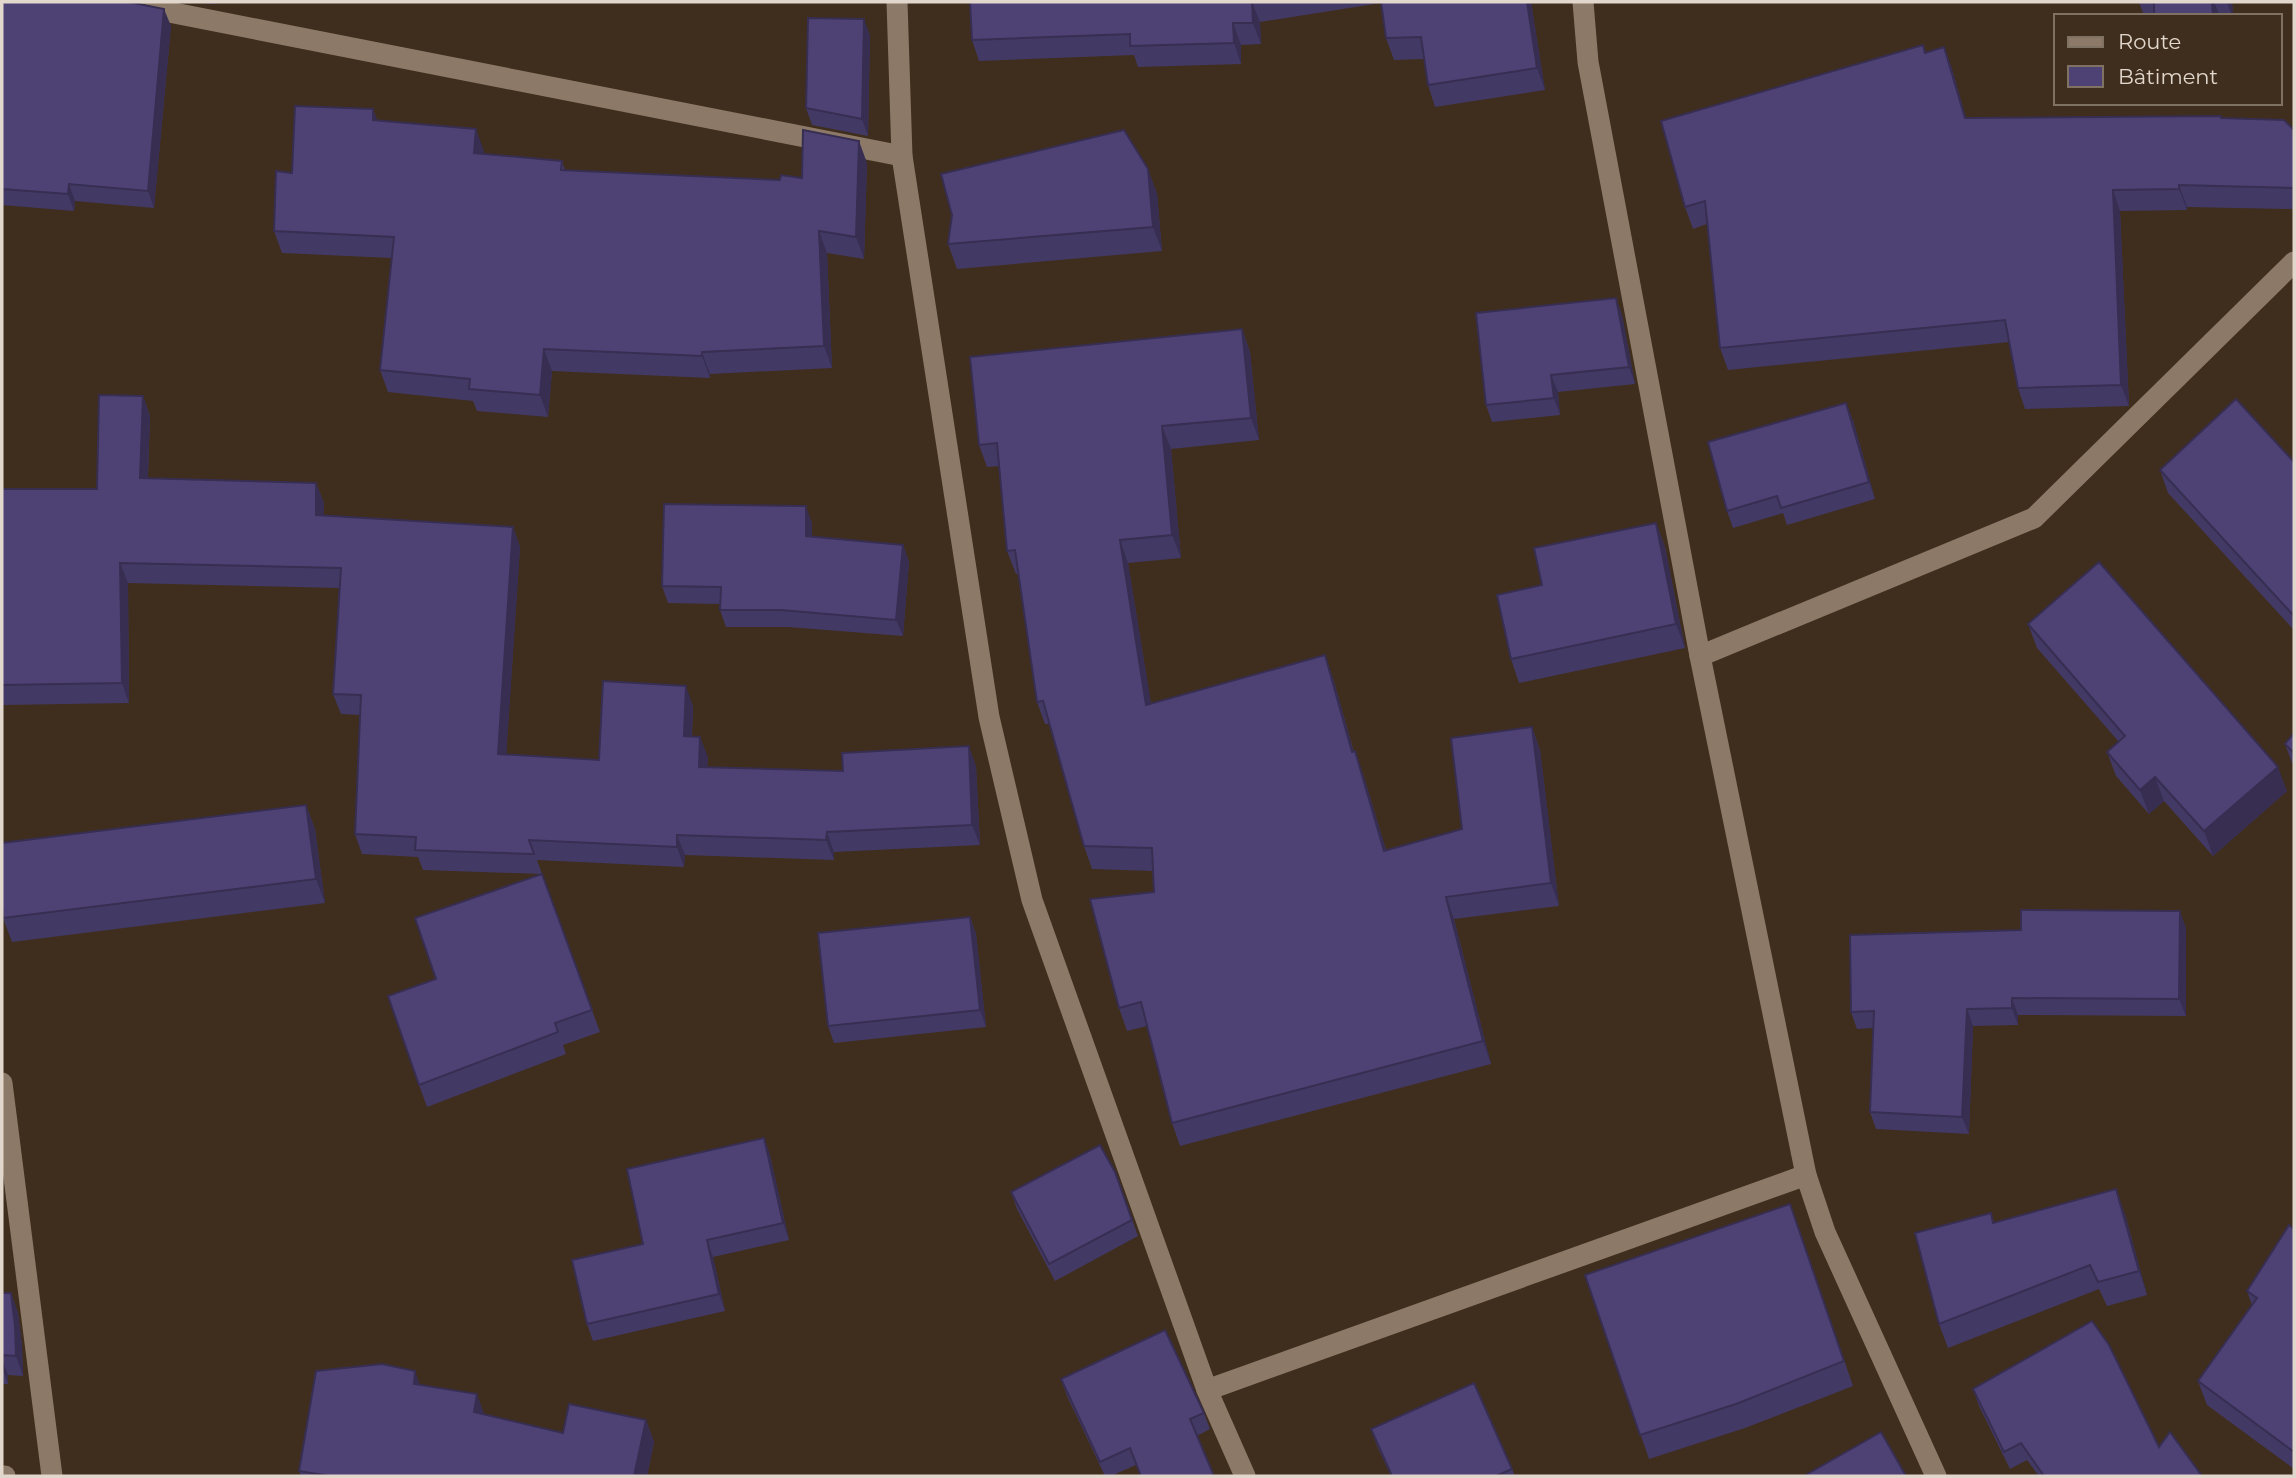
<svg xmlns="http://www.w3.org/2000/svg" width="2296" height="1478" viewBox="0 0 2296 1478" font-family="Montserrat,sans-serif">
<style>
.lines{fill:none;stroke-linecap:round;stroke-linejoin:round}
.street{stroke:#8d7967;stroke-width:21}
.secondary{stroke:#8d7967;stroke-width:21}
.wall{fill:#433965}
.shaded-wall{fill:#372e52}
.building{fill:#4e4275;stroke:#372e52;stroke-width:2}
</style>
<rect width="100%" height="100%" fill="#3f2e1d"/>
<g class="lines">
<g class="street">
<polyline points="118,2 902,156"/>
<polyline points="1583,2 1588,62 1700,656 1806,1175 1825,1232 1936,1476"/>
<polyline points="1700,656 2034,518 2294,262"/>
<polyline points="2,1083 52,1476"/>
<polyline points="1207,1390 1806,1175"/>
<polyline points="2,1476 5,1476"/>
</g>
<polyline class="secondary" points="897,2 902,156 989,717 1032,900 1207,1390 1245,1476"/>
</g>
<g class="wall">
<polygon points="2,2 171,26 154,208 75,201 74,211 2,205"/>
<polygon points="185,2 216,2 216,4"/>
<polygon points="970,2 1531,2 1545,90 1435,107 1428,85 1424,59 1394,60 1386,38 1381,3 1260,22 1261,44 1241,45 1241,64 1138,67 1134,55 979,61 972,40"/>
<polygon points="2139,2 2232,2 2233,16 2144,16"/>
<polygon points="870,35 868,136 812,125 806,108"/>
<polygon points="1944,47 1952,69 1966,118 2222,118 2294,130 2294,209 2187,207 2187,210 2120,211 2129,406 2025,409 2018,388 2009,342 1728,370 1720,348 1707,224 1693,229 1685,207 1926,53"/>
<polygon points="373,109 377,120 484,151 484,154 562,161 565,170 780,180 802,178 867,163 864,259 827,253 832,368 710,374 710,378 552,371 548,417 477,411 473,401 388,392 380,370 392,258 282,253 274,231 292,173"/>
<polygon points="1157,193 1162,251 957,269 948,244 952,215"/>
<polygon points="1622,315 1635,384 1558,392 1560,415 1492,422 1486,405"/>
<polygon points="1242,329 1250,352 1259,440 1171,449 1181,558 1128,563 1151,704 1333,678 1354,752 1363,774 1386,850 1462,829 1532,727 1540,750 1559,906 1454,919 1491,1064 1180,1146 1172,1123 1147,1026 1127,1031 1119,1008 1154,892 1153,871 1092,869 1084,846 1050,724 1045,724 1037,702 1018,574 1016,574 1007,551 1000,466 987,467 979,445"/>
<polygon points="143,396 150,416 148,478 316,483 324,503 323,515 513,527 520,547 506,755 599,760 693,706 692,736 708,757 707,767 843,771 976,766 980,845 834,852 834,860 685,855 684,867 537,860 542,874 423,870 418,857 362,854 355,834 360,715 341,714 333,694 339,588 128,583 129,703 2,705 2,489 97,489"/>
<polygon points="1853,420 1875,499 1787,525 1783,513 1733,528 1727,511"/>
<polygon points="2294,462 2294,630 2168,493 2160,470"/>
<polygon points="812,523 812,537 903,545 909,562 903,636 788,627 726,627 720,610 720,604 668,603 662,586"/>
<polygon points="1656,523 1665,547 1685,648 1519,683 1511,659 1542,585"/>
<polygon points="2028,624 2287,791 2213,856 2164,801 2149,814 2116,776 2107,752 2119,742 2037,648"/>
<polygon points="2294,733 2294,768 2285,744"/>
<polygon points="306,805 315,829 325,903 12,942 3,918"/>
<polygon points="542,874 600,1032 563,1045 566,1054 427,1107 419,1085 436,979"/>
<polygon points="970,917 976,934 986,1027 834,1043 828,1026"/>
<polygon points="2186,928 2186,1016 2018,1015 2018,1025 1973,1026 1969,1134 1876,1129 1870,1112 1873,1028 1857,1029 1851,1012"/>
<polygon points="764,1138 770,1155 789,1240 713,1257 725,1311 593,1341 587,1324 643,1244"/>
<polygon points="1115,1172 1138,1236 1055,1281 1017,1209 1011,1192"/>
<polygon points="1991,1213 1994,1223 2125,1214 2147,1295 2107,1306 2099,1289 1948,1348 1939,1324"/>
<polygon points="1799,1228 1853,1386 1745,1428 1649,1459 1585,1275"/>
<polygon points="2294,1229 2294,1469 2207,1405 2198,1381 2252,1305 2247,1291"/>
<polygon points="2,1293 11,1293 18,1313 22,1346 23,1376 8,1375 8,1384 2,1384"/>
<polygon points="1061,1379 1204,1413 1210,1429 1197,1436 1214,1476 1141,1476 1136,1465 1111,1476 1105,1476 1067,1396"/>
<polygon points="420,1385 484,1414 563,1433 646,1420 654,1442 647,1476 301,1476 299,1471"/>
<polygon points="1973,1389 2159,1447 2202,1476 2039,1476 2027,1460 2010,1469 1979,1406"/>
<polygon points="1371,1429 1512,1469 1515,1476 1391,1476 1377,1446"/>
</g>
<g class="shaded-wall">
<polygon points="1252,2 1260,22 1261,44 1253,23"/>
<polygon points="1527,2 1531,2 1545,90 1537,68"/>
<polygon points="2212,2 2214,2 2220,16 2213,16"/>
<polygon points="2227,2 2232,2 2233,16 2232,16"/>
<polygon points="164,9 171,26 154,208 148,191"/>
<polygon points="864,19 870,35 868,136 862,119"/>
<polygon points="1233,23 1241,45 1241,64 1234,43"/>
<polygon points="1944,47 1952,69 1972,139 1965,118"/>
<polygon points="373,109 381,131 373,120"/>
<polygon points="476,129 484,151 482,175 474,153"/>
<polygon points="859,141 867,163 864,259 856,237"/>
<polygon points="1148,169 1157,193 1162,251 1153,227"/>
<polygon points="69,184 75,201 74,211 68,194"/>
<polygon points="2179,185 2187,207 2187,210 2179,189"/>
<polygon points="2113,190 2120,211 2129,406 2121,385"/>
<polygon points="819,231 827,253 832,368 824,346"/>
<polygon points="1616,298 1622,315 1635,384 1629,367"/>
<polygon points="1242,329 1250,352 1259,440 1251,418"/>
<polygon points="544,349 552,371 548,417 540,395"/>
<polygon points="702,352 710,374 710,378 702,356"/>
<polygon points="1551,375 1558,392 1560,415 1554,398"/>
<polygon points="143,396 150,416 147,498 140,478"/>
<polygon points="1846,403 1853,420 1875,499 1869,482"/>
<polygon points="1162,426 1171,449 1181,558 1172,535"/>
<polygon points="316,483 324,503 323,535 316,515"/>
<polygon points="806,506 812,523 812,553 806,536"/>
<polygon points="1656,523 1665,547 1685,648 1676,624"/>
<polygon points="513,527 520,547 505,774 498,754"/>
<polygon points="1120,540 1128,563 1155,728 1146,705"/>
<polygon points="903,545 909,562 903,636 896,620"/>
<polygon points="120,563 128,583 129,703 122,683"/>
<polygon points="1325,655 1333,678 1360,775 1352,752"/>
<polygon points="686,686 693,706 691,756 684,736"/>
<polygon points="1532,727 1540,750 1559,906 1551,883"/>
<polygon points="700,737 708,757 706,787 699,767"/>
<polygon points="969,746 976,766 980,845 972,825"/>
<polygon points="1355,751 1363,774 1393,873 1384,851"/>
<polygon points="2278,767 2287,791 2213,856 2204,831"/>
<polygon points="2155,777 2164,801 2149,814 2140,790"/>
<polygon points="306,805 315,829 325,903 316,879"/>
<polygon points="827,832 834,852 834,860 826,840"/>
<polygon points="677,835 685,855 684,867 677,847"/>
<polygon points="1446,897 1454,919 1491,1064 1483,1041"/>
<polygon points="2180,911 2186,928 2186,1016 2179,999"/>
<polygon points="970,917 976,934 986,1027 980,1010"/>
<polygon points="2012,998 2018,1015 2018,1025 2012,1008"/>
<polygon points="1967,1009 1973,1026 1969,1134 1962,1117"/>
<polygon points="764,1138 770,1155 789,1240 783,1223"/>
<polygon points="2116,1189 2125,1214 2147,1295 2139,1271"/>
<polygon points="707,1240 713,1257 725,1311 719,1294"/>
<polygon points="11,1293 18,1313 22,1346 23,1376 16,1356"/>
<polygon points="2,1359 8,1375 8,1384 2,1367"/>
<polygon points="415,1371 423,1393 414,1384"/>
<polygon points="477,1394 485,1416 474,1412"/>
<polygon points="646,1420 654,1442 647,1476 634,1476"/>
</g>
<g class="building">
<polygon points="2,2 129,2 164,9 148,191 69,184 68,194 2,189"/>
<polygon points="970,2 1252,2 1253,23 1233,23 1234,43 1130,46 1130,34 972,40"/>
<polygon points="1381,2 1527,2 1537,68 1428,85 1421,37 1386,38"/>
<polygon points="2154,2 2212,2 2213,16 2154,16"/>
<polygon points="808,18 864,19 862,119 806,108"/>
<polygon points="1923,45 1925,53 1944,47 1965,118 2221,116 2221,118 2284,120 2294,130 2294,188 2179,185 2179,189 2113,190 2121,385 2018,388 2005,320 1720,348 1705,201 1685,207 1661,121"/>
<polygon points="295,106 373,109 373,120 476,129 474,153 562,161 561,170 780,180 781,175 802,178 803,130 859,141 856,237 819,231 824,346 702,352 702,356 544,349 540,395 469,389 470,379 380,370 394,237 274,231 276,171 292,173"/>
<polygon points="1124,130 1148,169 1153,227 948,244 952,215 941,174"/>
<polygon points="1616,298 1629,367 1551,375 1554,398 1486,405 1476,313"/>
<polygon points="1242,329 1251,418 1162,426 1172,535 1120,540 1146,705 1325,655 1352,752 1355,751 1384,851 1462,829 1451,738 1532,727 1551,883 1446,897 1483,1041 1172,1123 1141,1002 1119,1008 1090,899 1154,892 1152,848 1084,846 1043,701 1037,702 1015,550 1007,551 997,443 979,445 970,357"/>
<polygon points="99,395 143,396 140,478 316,483 316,515 513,527 498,754 599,760 603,681 686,686 684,736 700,737 699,767 843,771 842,753 969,746 972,825 827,832 826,840 677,835 677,847 529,840 534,854 415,850 416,837 355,834 361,695 333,694 341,568 120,563 122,683 2,685 2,489 97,489"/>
<polygon points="2236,399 2294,462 2294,616 2160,470"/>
<polygon points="1846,403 1869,482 1781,508 1777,496 1727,511 1708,442"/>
<polygon points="664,504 806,506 806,536 903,545 896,620 781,610 720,610 721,587 662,586"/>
<polygon points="1656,523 1676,624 1511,659 1497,595 1542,585 1534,548"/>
<polygon points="2099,562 2278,767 2204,831 2155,777 2140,790 2107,752 2125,736 2028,624"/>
<polygon points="2294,733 2294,753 2285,744"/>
<polygon points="306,805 316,879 3,918 2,907 2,843"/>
<polygon points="542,874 592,1010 555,1023 558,1032 419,1085 388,996 436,979 415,918"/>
<polygon points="2021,910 2180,911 2179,999 2012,998 2012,1008 1967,1009 1962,1117 1870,1112 1874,1011 1851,1012 1850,935 2021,930"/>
<polygon points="970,917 980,1010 828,1026 818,933"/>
<polygon points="764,1138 783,1223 707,1240 719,1294 587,1324 572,1260 643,1244 627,1169"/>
<polygon points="1100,1145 1115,1172 1132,1220 1049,1264 1011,1192"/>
<polygon points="2116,1189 2139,1271 2098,1282 2090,1265 1939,1324 1915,1233 1991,1213 1993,1223"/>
<polygon points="1790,1204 1844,1361 1736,1404 1640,1435 1585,1275"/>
<polygon points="2289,1225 2294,1229 2294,1452 2198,1381 2257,1298 2247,1291"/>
<polygon points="2,1293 11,1293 15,1326 16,1356 2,1355"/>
<polygon points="2092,1321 2109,1345 2159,1447 2170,1432 2202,1476 2044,1476 2021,1443 2004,1452 1973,1389"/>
<polygon points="1165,1330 1204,1413 1190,1419 1214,1476 1141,1476 1130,1448 1100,1462 1061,1379"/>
<polygon points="382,1364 415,1371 414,1384 477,1394 474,1412 563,1433 569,1404 646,1420 634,1476 330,1476 299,1471 316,1371"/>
<polygon points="1474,1383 1512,1469 1496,1476 1392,1476 1371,1429"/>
<polygon points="1881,1432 1906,1476 1804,1476"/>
</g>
<rect width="2296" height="1478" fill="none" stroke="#e2d7cd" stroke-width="7"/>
<rect x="2054" y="14" width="228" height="91" fill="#3f2e1d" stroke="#807263" stroke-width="2"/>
<rect x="2068" y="37" width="35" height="10" fill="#8d7967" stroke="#807263" stroke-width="2"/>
<text x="2118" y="49" font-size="21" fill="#e2d7cd">Route</text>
<rect x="2068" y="66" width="35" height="21" fill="#4e4275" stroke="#807263" stroke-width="2"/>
<text x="2118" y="84" font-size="21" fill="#e2d7cd">Bâtiment</text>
</svg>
